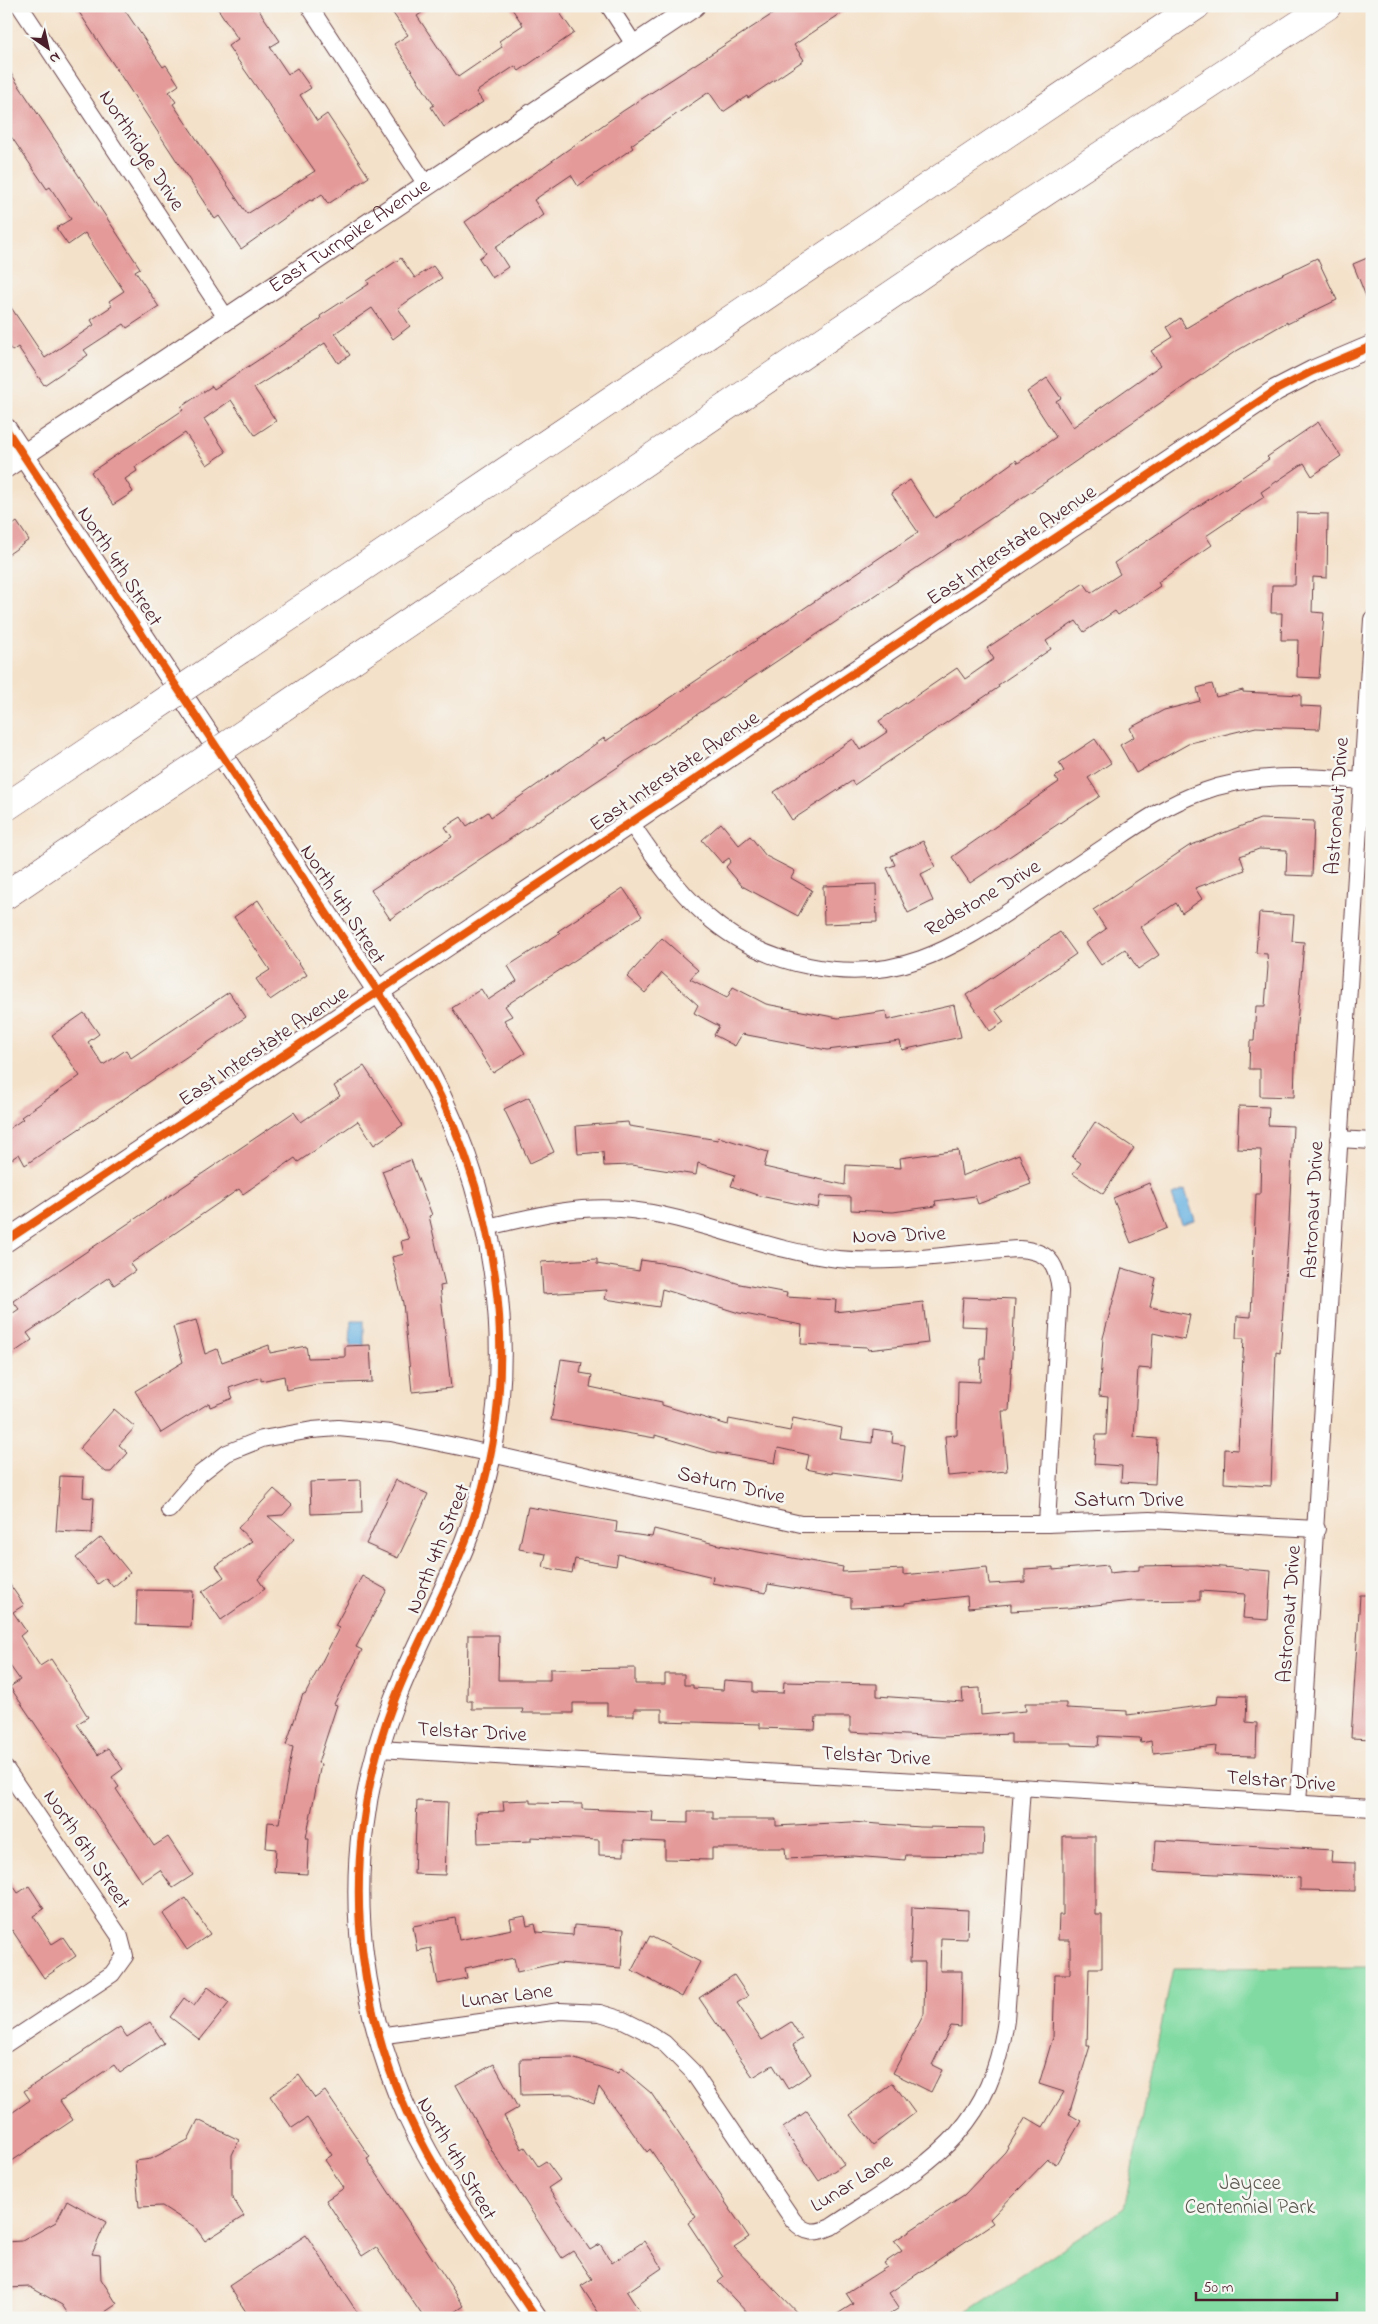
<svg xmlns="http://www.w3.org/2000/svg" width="1378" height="2324" viewBox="0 0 1378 2324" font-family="'Indie Flower',sans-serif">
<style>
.green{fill:#80daa1;stroke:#657c66}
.water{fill:#69b2e1;stroke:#5a6886}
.building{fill:#e49a99}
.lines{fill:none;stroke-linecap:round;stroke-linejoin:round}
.minor-casing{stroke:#643c43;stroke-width:18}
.tertiary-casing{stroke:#643c43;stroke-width:23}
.motorway-casing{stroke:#643c43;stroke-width:29}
.minor{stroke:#fff;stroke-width:16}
.tertiary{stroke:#fff;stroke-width:21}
.motorway{stroke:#fff;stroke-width:28}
.motorway-bridge-casing{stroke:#643c43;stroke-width:29;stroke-linecap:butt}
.motorway-bridge{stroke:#fff;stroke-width:28}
.cycleway-casing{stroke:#f6f6f2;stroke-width:11}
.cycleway{stroke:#e8590c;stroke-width:8}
.labels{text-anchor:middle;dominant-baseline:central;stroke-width:5;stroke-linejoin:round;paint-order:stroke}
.street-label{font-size:21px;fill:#4a1f2b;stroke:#f6f6f2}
.park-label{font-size:21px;fill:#5a574e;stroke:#f6f6f2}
</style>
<rect width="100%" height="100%" fill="#f6f6f2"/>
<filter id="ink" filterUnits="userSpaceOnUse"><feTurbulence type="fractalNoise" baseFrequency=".02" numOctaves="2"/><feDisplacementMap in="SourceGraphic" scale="10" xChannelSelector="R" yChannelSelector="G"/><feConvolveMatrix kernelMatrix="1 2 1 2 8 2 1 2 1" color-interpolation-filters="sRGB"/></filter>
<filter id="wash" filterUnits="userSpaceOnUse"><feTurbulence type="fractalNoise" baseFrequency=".0096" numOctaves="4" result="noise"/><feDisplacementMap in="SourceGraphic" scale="20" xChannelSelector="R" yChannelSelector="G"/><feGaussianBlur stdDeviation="1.12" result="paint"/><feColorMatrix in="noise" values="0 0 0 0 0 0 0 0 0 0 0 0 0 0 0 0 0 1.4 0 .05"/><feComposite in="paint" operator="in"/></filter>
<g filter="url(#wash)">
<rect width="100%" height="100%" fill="#f4e1c9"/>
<polygon class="green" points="1372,1967 1372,2318 957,2318 1124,2208 1173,1968"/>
<g class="water">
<polygon points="1185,1190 1195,1221 1182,1225 1172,1195"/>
<polygon points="351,1320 364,1320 364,1346 350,1346"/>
</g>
<g id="blocks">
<g class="building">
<polygon points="75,6 122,6 163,67 166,65 179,85 169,92 176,102 173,104 247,214 315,171 228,46 238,39 216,6 256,6 280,41 270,47 288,74 297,68 311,88 300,95 317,121 327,114 369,177 328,204 322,194 312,201 310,200 241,249 219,216 215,219"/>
<polygon points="388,6 432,6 417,16 458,77 502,47 499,41 523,25 510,6 555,6 574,33 519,71 515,66 476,92 483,102 444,127 431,107 434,105 394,44 408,35"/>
<polygon points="785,6 852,6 794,45 804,60 748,98 747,96 723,112 709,92 631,145 633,148 578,186 571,175 534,200 544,215 495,247 508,267 492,278 479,258 486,253 465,222 623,111"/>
<polygon points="6,66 140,268 135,271 159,307 127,328 124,324 84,350 88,355 44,385 18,347 12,351 6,342 6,300 45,358 94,325 91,320 112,306 109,301 124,291 85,233 68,245 56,228 71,219 50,187 47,189 6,129"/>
<polygon points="1372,256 1372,309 1371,309 1353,264"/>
<polygon points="401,258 415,278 433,266 442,278 398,308 410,326 393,339 372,308 335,333 350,355 338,363 325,343 254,388 276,421 255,435 231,400 204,419 226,452 207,465 185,433 135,467 137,471 125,479 133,492 113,505 91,472 183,410 181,407 212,386 214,389 321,319 320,316 369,284 367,281"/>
<polygon points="1317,258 1337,300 1287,324 1287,322 1233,353 1047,481 390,919 371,890 452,837 445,827 461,817 467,826 488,812 491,817 604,738 606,741 918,532 891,493 910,480 935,518 1016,460 1018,463 1056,437 1027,392 1047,378 1061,398 1056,401 1073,427 1161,365 1151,351 1173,337 1167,327 1180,318 1186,328 1250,290"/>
<polygon points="1318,422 1341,456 1312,476 1304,463 1261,492 1264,497 1206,536 1212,545 1158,582 1160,586 1118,615 1115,611 1084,632 1076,621 1046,641 1051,649 998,685 999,687 854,785 852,781 792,820 774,792 853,739 860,750 887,732 879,721 957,668 965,679 994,659 987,648 1084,583 1091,593 1120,574 1114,563 1269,459 1267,457"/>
<polygon points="1297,513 1328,514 1327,578 1313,577 1312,612 1324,613 1319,678 1297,677 1298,640 1281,640 1282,613 1271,613 1272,585 1295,585"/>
<polygon points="17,522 29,540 6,556 6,530"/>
<polygon points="1212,684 1216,697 1243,690 1243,692 1301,695 1301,706 1322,707 1320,729 1256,727 1190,743 1136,773 1120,745 1134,737 1130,728 1164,710 1200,701 1197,688"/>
<polygon points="1095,739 1111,763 1088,778 1100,796 970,883 952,857 1059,782 1055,777 1064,771 1059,763"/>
<polygon points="1260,819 1314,821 1312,876 1286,875 1287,850 1259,849 1240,856 1245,870 1195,888 1202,899 1182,913 1176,903 1140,927 1159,955 1138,969 1125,949 1101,965 1086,943 1106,929 1093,910 1189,846"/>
<polygon points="721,823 739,845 750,836 766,856 795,871 791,878 812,890 798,916 742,886 726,867 731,861 729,858 722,863 702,840"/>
<polygon points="923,841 935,867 921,874 933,901 908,913 887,868 895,865 891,856"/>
<polygon points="876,884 877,922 824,924 823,886"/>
<polygon points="623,888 642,916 505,1006 512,1016 504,1020 525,1053 493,1073 452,1008 481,989 488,1000 517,981 508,966 560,933 558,931"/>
<polygon points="258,900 307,975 270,1000 256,979 270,970 234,917"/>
<polygon points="1259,913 1294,915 1292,941 1304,942 1296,1035 1294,1097 1260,1096 1260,1069 1249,1069 1250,1041 1254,1041 1256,1006 1265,1006 1268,967 1267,954 1256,953"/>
<polygon points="1060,932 1076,954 995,1010 1004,1022 990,1031 966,995"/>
<polygon points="662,938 698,970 690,979 727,998 733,987 766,1004 838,1018 886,1011 887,1020 954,1005 961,1037 902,1050 900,1041 827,1050 742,1034 735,1046 714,1035 719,1026 694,1013 698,1005 662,973 645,993 627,977"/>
<polygon points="229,992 246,1017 25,1165 19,1154 6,1163 6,1131 23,1119 21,1117 80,1076 52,1035 84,1013 99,1034 88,1042 103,1065 126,1050 131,1058"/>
<polygon points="364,1066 403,1125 374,1145 358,1121 298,1162 295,1158 243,1194 239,1189 130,1264 135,1271 114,1285 109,1277 27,1333 32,1340 6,1358 6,1318 19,1309 13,1301 294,1112 301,1122 340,1096 334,1086"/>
<polygon points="529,1097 554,1152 530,1163 504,1109"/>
<polygon points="1239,1106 1269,1107 1268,1125 1293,1126 1289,1222 1280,1353 1276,1352 1271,1486 1224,1483 1225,1449 1238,1450 1244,1338 1236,1338 1237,1316 1251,1317 1256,1194 1260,1194 1261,1150 1237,1149"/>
<polygon points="628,1122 629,1126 718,1140 719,1137 768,1152 764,1167 845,1185 846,1165 901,1168 900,1158 958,1150 962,1176 1019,1154 1031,1184 978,1204 975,1196 935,1201 936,1206 893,1212 851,1210 851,1197 820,1196 818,1208 760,1196 731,1186 735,1175 698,1163 696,1175 631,1165 604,1166 603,1152 578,1154 576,1126"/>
<polygon points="1095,1122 1134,1148 1103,1194 1073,1174 1081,1163 1072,1157"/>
<polygon points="411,1160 432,1215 429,1216 445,1285 440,1286 451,1388 412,1392 403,1303 392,1257 404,1254 401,1241 409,1239 382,1171"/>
<polygon points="1149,1183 1167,1228 1131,1243 1113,1198"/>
<polygon points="597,1259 597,1264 639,1271 641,1260 681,1266 740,1284 787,1293 786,1297 836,1300 835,1312 923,1302 928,1343 868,1350 867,1347 801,1344 802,1325 739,1313 662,1289 659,1307 605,1299 607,1290 543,1294 541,1262"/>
<polygon points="1122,1268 1156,1278 1150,1307 1190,1315 1185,1340 1153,1333 1151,1369 1138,1368 1134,1437 1157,1439 1155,1484 1121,1482 1122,1466 1094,1464 1096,1435 1106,1435 1108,1397 1099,1396 1103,1338"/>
<polygon points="963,1297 1015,1299 1009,1411 1002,1411 1007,1471 948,1476 945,1436 957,1435 958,1381 980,1382 981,1359 985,1359 987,1327 961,1326"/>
<polygon points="196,1320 205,1354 217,1349 222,1362 269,1345 270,1353 306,1346 308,1358 345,1357 345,1346 370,1345 372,1382 318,1384 286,1390 284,1376 261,1381 261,1377 229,1388 233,1398 210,1407 209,1403 161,1433 135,1391 183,1362 173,1327"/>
<polygon points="561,1359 582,1362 580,1373 592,1375 590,1387 662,1402 662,1405 728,1425 729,1419 790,1431 793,1418 842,1428 840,1439 872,1443 873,1430 893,1433 892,1443 905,1445 901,1481 832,1472 832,1474 806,1469 809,1455 778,1448 775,1463 712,1452 655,1435 655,1438 551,1420"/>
<polygon points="114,1409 135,1427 119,1445 128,1453 111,1472 106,1472 79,1449"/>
<polygon points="60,1476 84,1477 83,1497 94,1498 92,1533 56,1531"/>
<polygon points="361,1480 362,1512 311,1514 310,1482"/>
<polygon points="396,1480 428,1494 398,1558 366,1544"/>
<polygon points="274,1489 292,1505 283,1515 268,1516 294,1539 258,1579 265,1589 221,1620 202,1592 224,1577 216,1566 252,1541 238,1528"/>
<polygon points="528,1507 617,1522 616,1532 652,1537 654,1529 719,1545 843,1567 842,1572 903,1569 903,1575 987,1567 989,1584 1025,1582 1025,1569 1053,1567 1053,1570 1108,1565 1109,1573 1139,1570 1139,1566 1197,1565 1271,1571 1268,1620 1243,1618 1245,1594 1200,1591 1200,1600 1133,1601 1067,1608 1011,1611 1011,1604 968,1608 967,1596 905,1603 905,1605 851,1608 851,1598 768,1584 766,1593 712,1583 713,1577 618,1554 616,1566 575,1559 572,1573 543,1567 546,1554 519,1549"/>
<polygon points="101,1537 130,1573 113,1587 106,1578 98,1584 76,1558"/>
<polygon points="362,1576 387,1590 356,1647 362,1650 334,1704 337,1705 318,1763 321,1764 306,1838 309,1838 307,1874 274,1872 276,1849 266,1848 268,1822 279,1823 293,1747 286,1745 303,1694 305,1695 339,1628 335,1626"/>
<polygon points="6,1579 24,1605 13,1612 26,1631 20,1636 40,1666 51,1659 65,1680 88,1717 77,1724 98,1755 108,1748 123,1769 112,1777 119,1787 116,1789 154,1846 168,1837 193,1875 173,1888 160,1870 142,1882 10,1687 20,1680 6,1660"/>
<polygon points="137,1590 193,1591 191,1627 136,1625"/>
<polygon points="1360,1595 1372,1595 1372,1739 1351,1738"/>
<polygon points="468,1635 499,1635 498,1680 550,1680 550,1669 635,1668 635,1684 665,1684 665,1674 684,1674 684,1685 693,1685 693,1688 723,1690 724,1680 753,1682 753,1692 783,1693 784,1682 877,1684 877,1696 963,1702 962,1689 980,1688 981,1715 1026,1711 1025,1703 1066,1703 1066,1708 1127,1711 1127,1715 1217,1704 1218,1695 1247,1696 1246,1722 1257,1723 1256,1756 1215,1755 1216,1746 1153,1753 1151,1741 1141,1743 1140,1738 1099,1736 1098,1746 1072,1745 1072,1743 1011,1743 1011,1734 942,1737 850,1732 850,1717 816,1717 815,1730 760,1728 760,1724 662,1721 662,1709 634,1709 634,1716 607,1716 607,1703 573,1703 573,1713 522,1713 523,1709 472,1709 472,1701 467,1701"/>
<polygon points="530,1800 530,1803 582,1804 582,1809 653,1812 652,1822 688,1823 688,1811 713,1811 713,1819 776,1819 776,1826 851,1822 920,1827 984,1828 983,1856 906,1855 905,1860 853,1856 786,1859 785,1848 712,1848 712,1860 665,1859 665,1842 624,1840 624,1856 599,1855 599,1840 531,1837 531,1841 478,1843 477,1812 504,1811 503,1801"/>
<polygon points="417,1801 448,1802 445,1875 414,1874"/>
<polygon points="1063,1836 1095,1836 1095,1915 1102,1915 1102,1968 1089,1968 1087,2046 1090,2046 1069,2114 1081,2121 1056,2164 1048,2159 990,2219 993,2223 889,2293 899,2308 884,2318 831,2318 853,2304 846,2293 887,2267 884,2263 902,2251 894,2241 964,2195 1005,2152 1026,2117 1043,2127 1064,2092 1039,2084 1053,2037 1055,1974 1070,1974 1070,1940 1058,1940 1059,1915 1063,1915"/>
<polygon points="1156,1840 1332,1850 1331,1862 1355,1863 1355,1891 1300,1890 1300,1878 1154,1871"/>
<polygon points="6,1875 18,1893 29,1886 44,1909 33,1916 52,1944 63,1937 76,1956 44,1978 12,1930 6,1934"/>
<polygon points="186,1898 210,1934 187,1950 163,1914"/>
<polygon points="912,1907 968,1910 967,1939 941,1938 940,1971 962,1971 961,2027 951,2026 932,2065 942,2070 931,2092 893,2073 924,2014 925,1962 910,1962"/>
<polygon points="525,1916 527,1926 535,1924 537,1932 573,1935 574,1925 624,1929 621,1968 557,1963 517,1972 514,1958 465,1968 467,1978 438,1984 431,1948 417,1951 413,1926 455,1918 459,1940 512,1929 510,1919"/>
<polygon points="650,1936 700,1962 682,1997 632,1970"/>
<polygon points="734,1975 748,1996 737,2003 762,2040 791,2022 802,2039 793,2045 811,2074 788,2089 773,2065 753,2077 699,1998"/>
<polygon points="208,1987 229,2003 200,2040 170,2017 184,1998 194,2006"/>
<polygon points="150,2022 164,2043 120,2073 114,2065 60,2101 73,2120 6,2165 6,2117 30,2100 24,2091 120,2027 127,2037"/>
<polygon points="572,2058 618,2073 621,2068 651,2093 749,2237 734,2247 802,2318 752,2318 718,2282 724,2277 688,2223 696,2217 650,2149 647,2152 599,2087 594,2103 571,2094 521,2095 520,2059"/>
<polygon points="494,2064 518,2108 504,2116 522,2149 525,2147 538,2166 546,2161 560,2180 548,2188 590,2250 600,2244 612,2263 644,2241 662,2268 627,2292 644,2318 602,2318 581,2286 592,2279 573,2251 562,2258 494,2154 456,2085"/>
<polygon points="299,2075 315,2098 325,2091 370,2157 367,2159 464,2306 446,2318 424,2318 376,2247 362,2256 326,2200 344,2188 325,2160 332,2155 307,2118 292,2128 270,2096"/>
<polygon points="893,2083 915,2113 873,2145 850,2115"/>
<polygon points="807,2111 844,2164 819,2181 783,2128"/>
<polygon points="198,2120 239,2140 232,2155 232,2197 244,2216 205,2241 195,2227 162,2206 139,2207 135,2161 151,2159 188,2140"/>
<polygon points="67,2200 106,2222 92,2254 100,2255 101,2279 117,2304 96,2318 71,2318 62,2305 30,2287 7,2288 6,2242 22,2241 56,2222"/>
<polygon points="306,2235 361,2318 250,2318 229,2286"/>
</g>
</g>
</g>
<g filter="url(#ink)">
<use href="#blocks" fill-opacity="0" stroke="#643c43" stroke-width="1"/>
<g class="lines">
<g class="minor-casing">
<g id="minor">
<polyline points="20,6 227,319"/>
<polyline points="309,6 427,186"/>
<polyline points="609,6 635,46"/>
<path d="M631,823C679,894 720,948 809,966C895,984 951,950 1020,904C1051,883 1083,861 1115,840C1142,822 1168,804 1199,793C1252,773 1305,775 1361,781"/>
<polyline points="1339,1139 1372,1141"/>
<path d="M487,1227C531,1217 575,1205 621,1209C695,1215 764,1251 838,1259C899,1265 958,1252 1019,1249C1048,1251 1057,1262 1060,1291L1047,1524"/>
<polyline points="169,1510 200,1474 227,1453 262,1439 312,1430 338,1428 391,1433 460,1447 801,1524 1047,1524 1150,1520 1317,1529"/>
<polyline points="379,1749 1372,1808"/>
<polyline points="6,1769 120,1937 125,1956 112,1974 6,2044"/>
<polyline points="1298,1804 1372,619"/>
<path d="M378,2036L560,2011L600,2013L623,2020L645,2031L664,2043L692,2071L793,2220C805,2234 815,2234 831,2227C922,2166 989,2139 1006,2020L1022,1787"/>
</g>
</g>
<g class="tertiary-casing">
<g id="tertiary">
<path d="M6,429L409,1038C499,1188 529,1365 469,1532C448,1590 416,1643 394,1701C363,1781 352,1872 363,1957C370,2012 385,2065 408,2115C441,2187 492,2252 536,2318"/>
<path id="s1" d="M6,467L694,6"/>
<polyline points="6,1241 1276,390 1313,371 1372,346"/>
</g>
</g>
<g class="motorway-casing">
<g id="motorway">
<polyline points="240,650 1196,6"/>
<polyline points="279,710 962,247 1327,6"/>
<polyline points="6,807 121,730"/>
<polyline points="6,895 153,795"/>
</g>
</g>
<use href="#minor" class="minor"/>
<use href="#tertiary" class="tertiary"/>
<use href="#motorway" class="motorway"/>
<g class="motorway-bridge-casing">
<g id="motorway-bridge">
<polyline points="121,730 240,650"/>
<polyline points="153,795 279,710"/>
</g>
</g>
<use href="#motorway-bridge" class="motorway-bridge"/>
<g class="cycleway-casing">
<g id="cycleway">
<path d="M6,429L409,1038C499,1188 529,1365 469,1532C448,1590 416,1643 394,1701C363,1781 352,1872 363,1957C370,2012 385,2065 408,2115C441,2187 492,2252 536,2318"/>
<polyline points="6,1241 1276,390 1313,371 1372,346"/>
</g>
</g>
<use href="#cycleway" class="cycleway"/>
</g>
</g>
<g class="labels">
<g class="street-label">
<text transform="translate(141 151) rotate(57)">Northridge Drive</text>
<text stroke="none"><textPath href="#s1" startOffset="414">East Turnpike Avenue</textPath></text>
<text transform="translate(1012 546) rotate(-34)">East Interstate Avenue</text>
<text transform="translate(119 567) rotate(57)">North 4th Street</text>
<text transform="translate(675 772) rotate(-34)">East Interstate Avenue</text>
<text transform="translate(1338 806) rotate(-86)">Astronaut Drive</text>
<text transform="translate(983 899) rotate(-31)">Redstone Drive</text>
<text transform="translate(342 905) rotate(57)">North 4th Street</text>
<text transform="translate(264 1047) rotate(-34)">East Interstate Avenue</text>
<text transform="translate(1314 1210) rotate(-87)">Astronaut Drive</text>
<text transform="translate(899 1236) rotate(-2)">Nova Drive</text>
<text transform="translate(731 1486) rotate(13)">Saturn Drive</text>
<text x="1129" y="1501">Saturn Drive</text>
<text transform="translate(439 1549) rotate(-68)">North 4th Street</text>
<text transform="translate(1290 1614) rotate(-86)">Astronaut Drive</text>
<text transform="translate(472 1733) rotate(3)">Telstar Drive</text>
<text transform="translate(876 1757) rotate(3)">Telstar Drive</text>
<text transform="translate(1281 1782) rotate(4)">Telstar Drive</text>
<text transform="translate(86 1850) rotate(56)">North 6th Street</text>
<text transform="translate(507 1997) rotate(-7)">Lunar Lane</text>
<text transform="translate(456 2159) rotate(60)">North 4th Street</text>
<text transform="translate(852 2184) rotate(-32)">Lunar Lane</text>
</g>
<g class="park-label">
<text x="1250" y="2184">Jaycee<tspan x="1250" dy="24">Centennial Park</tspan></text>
</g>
</g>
<rect width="1378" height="2324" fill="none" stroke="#f6f6f2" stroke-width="25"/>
<g transform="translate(48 48) rotate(146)" stroke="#f6f6f2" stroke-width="4" paint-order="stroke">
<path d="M0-4L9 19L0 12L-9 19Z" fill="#4a1f2b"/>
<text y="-8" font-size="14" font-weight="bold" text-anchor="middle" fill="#4a1f2b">N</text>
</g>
<path d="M1196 2292v8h141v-8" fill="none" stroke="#4a1f2b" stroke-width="2.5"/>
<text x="1203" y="2292" font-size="15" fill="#4a1f2b" stroke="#f6f6f2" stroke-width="4" paint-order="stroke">50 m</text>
</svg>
